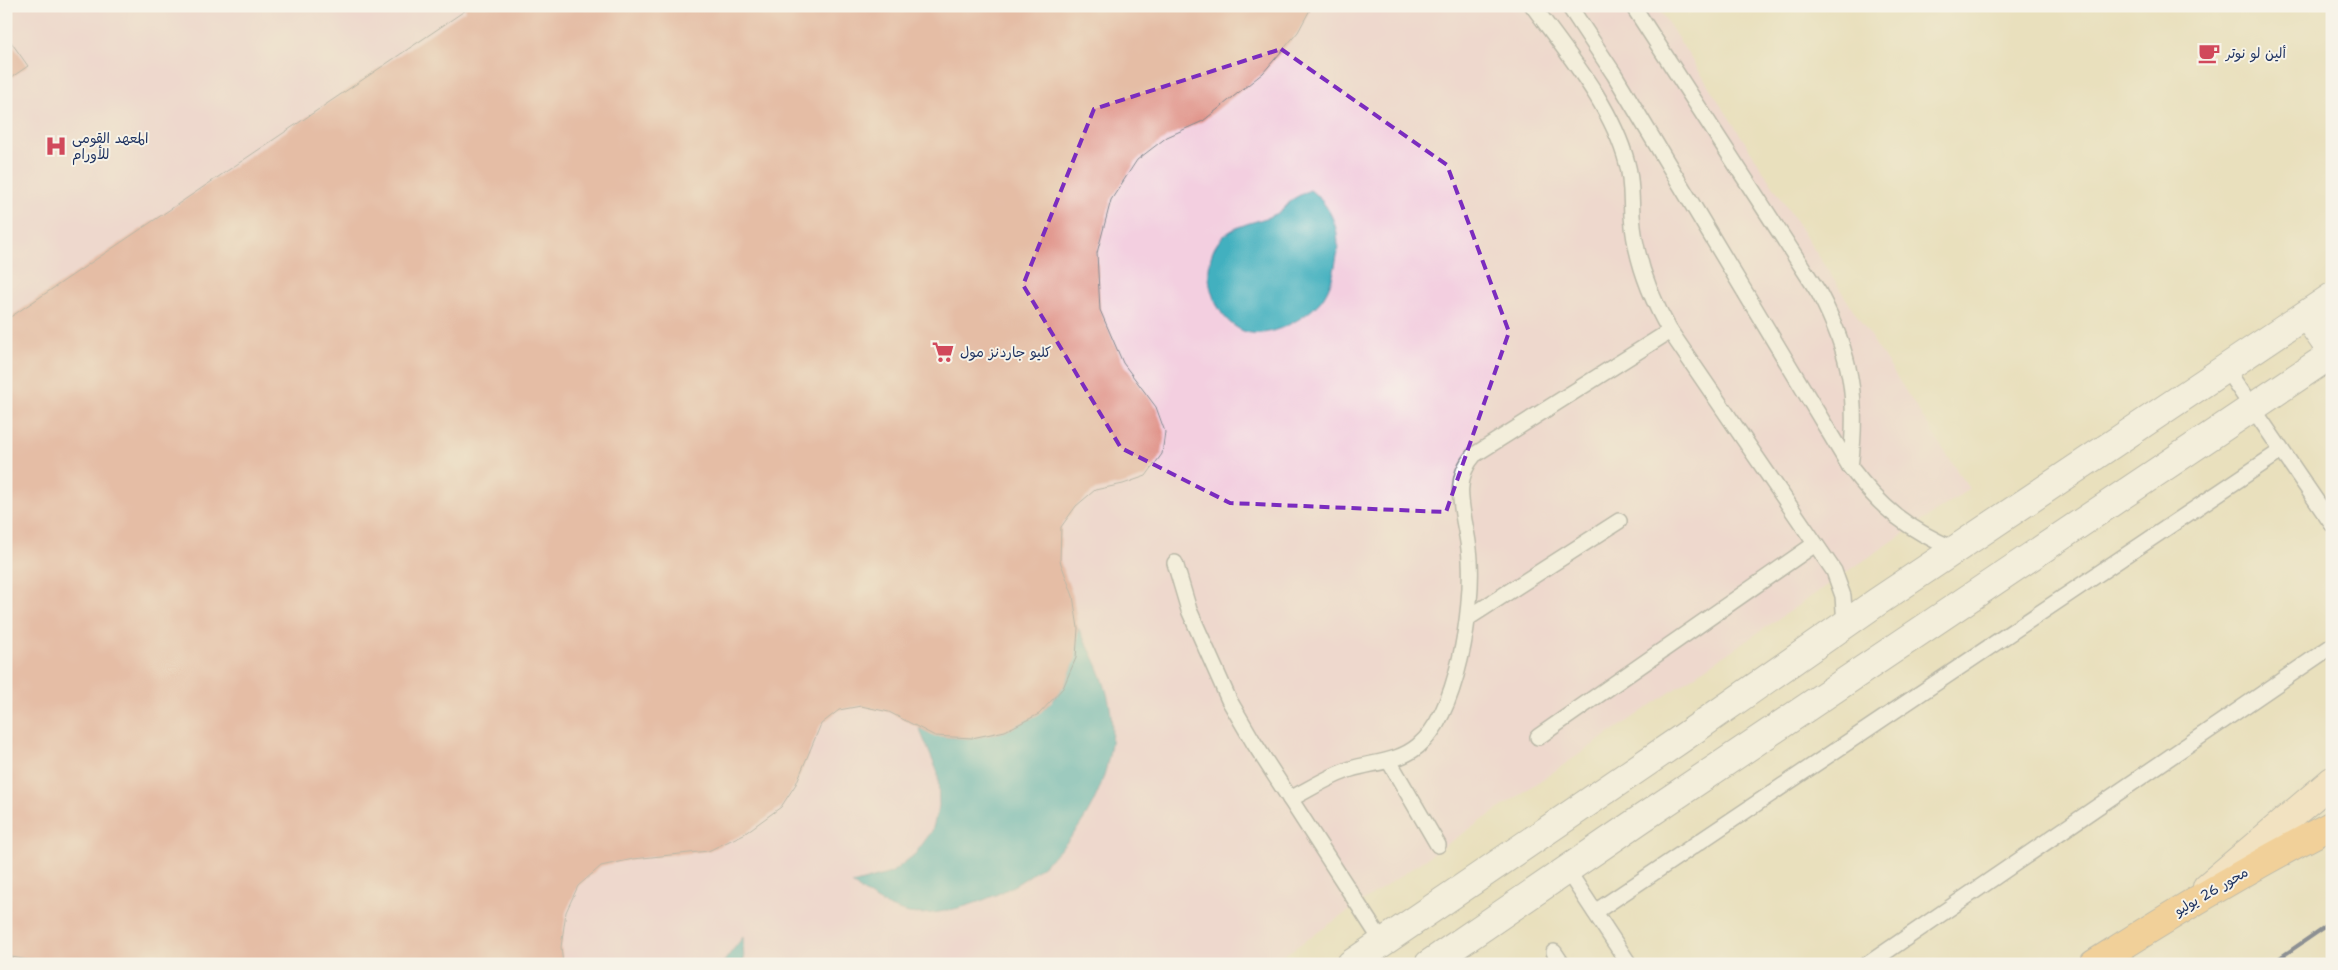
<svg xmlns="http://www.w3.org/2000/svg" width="2338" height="970" viewBox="0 0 2338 970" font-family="'Shantell Sans','Playpen Sans Arabic',sans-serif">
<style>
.built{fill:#f3cfe0}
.water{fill:#42b0bf;stroke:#2e708e}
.building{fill:#e09288}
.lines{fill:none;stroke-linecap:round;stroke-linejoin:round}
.lane-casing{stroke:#82888e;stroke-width:18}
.street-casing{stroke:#82888e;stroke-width:30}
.secondary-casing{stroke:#82888e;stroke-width:30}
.highway-casing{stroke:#82888e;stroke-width:30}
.lane{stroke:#fff;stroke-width:15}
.street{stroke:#fff;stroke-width:28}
.secondary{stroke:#fde5c5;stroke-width:28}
.highway{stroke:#fbbd6e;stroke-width:28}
.rail{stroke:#1b2f5e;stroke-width:4}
.marked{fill:none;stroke:#7b2cbf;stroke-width:4;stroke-dasharray:10 6;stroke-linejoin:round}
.labels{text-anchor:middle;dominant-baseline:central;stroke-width:4;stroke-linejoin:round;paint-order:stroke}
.poi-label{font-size:14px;fill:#1b2f5e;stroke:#f7f3e8;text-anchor:start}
.street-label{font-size:14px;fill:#1b2f5e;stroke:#f7f3e8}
</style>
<rect width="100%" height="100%" fill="#f7f3e8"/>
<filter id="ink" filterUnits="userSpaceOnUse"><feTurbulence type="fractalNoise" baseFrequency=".02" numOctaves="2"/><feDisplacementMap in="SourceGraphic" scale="10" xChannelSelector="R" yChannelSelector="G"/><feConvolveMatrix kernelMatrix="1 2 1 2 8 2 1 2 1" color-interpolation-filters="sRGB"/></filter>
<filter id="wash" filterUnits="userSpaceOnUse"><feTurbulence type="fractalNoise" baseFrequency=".0096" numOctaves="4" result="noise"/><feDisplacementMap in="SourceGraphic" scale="20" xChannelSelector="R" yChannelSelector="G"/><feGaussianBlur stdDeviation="1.12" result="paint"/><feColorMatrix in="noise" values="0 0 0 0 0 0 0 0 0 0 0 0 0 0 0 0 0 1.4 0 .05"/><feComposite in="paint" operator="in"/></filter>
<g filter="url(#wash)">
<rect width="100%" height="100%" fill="#e9e0bd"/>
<polygon class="built" points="6,6 1657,6 1969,489 1271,964 6,964"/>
<g class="water">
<path d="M1310,190C1331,205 1341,231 1337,256C1334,272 1331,289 1320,302C1305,319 1269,339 1246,332C1208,319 1194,254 1229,232C1243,223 1261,221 1276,214C1283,211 1287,204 1293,199C1298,196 1304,193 1310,190Z"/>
<path d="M1078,628C1098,663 1116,701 1111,743C1101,822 1044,882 969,905C953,910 926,916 909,913C888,909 869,896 852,884L891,873L915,854L932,831L939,806L938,773L919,728C965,752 1035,731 1063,687C1075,669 1076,649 1078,628Z"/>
<polygon points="743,937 744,964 722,964"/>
</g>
<g id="blocks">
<g class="building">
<polygon points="464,6 1312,6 1298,32 1263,73 1203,121 1167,137 1137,160 1111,200 1097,253 1100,310 1123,363 1156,407 1165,432 1162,454 1146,476 1123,484 1095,490 1076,506 1061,527 1060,561 1073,596 1078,628 1076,658 1063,688 1039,714 1005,731 972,738 935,736 889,712 861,706 839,710 821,724 796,784 781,807 744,834 708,851 633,859 601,866 578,886 566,912 561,947 563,964 51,964 6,956 6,320 466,10"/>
<polygon points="6,35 28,66 6,81"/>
</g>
</g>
</g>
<g filter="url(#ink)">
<use href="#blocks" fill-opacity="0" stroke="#82888e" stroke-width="1"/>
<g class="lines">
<g class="lane-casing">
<g id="lane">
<path d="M1533,6C1567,53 1612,106 1627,163C1632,180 1631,198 1632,216C1635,258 1649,295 1670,331L1834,571L1843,596L1845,624"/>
<path d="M1569,6L1614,74L1850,467C1882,509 1907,529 1956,550"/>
<path d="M1633,6L1819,293C1851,354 1859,398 1850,467"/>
<polyline points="2226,369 2332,524"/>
<polyline points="1175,563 1189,610 1229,700 1254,743 1383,943"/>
<polyline points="1468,618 1619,521"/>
<polyline points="1538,737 1815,544"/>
<polyline points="1389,761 1438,845"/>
<path d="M1290,799C1310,789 1329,776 1351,769C1374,762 1399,762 1418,746C1458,713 1473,609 1470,560C1469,524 1447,485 1474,455L1670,331"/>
<polyline points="1567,870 1629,964"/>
<polyline points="1595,912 2281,451"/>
<polyline points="1554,952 1562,964"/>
<polyline points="1868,964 2332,646"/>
</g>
</g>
<g class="street-casing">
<g id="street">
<polyline points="2306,315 2332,352"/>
<polyline points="1351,964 1678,741 1877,602 2332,297"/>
<polyline points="1429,964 1641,819 2332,354"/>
</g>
</g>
<g class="secondary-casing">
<polyline id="secondary" points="2207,887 2332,781"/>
</g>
<g class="highway-casing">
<path id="highway" d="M2094,964C2172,914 2250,867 2332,825"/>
</g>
<use href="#lane" class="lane"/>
<use href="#street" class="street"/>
<use href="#secondary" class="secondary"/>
<use href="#highway" class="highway"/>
<g class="rail">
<polyline points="2271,964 2332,922"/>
<polyline points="2319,964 2332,955"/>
</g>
</g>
</g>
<path d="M0 0H2338V970H0ZM1281,49L1447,165L1509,332L1446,512L1230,503L1121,448L1023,285L1094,109Z" fill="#e9e0bd" fill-opacity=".55" fill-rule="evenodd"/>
<path class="marked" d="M1281,49L1447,165L1509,332L1446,512L1230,503L1121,448L1023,285L1094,109Z"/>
<defs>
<g id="cafe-bare" transform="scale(1.725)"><path d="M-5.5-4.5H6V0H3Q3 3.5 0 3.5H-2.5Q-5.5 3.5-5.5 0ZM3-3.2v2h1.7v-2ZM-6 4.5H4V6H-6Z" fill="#d1495b" stroke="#f7f3e8" stroke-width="2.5" paint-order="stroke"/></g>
<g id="hospital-bare" transform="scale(1.725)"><path d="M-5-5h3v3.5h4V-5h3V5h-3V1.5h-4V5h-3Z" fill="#d1495b" stroke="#f7f3e8" stroke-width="2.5" paint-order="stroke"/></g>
<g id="supermarket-bare" transform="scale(1.725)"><path d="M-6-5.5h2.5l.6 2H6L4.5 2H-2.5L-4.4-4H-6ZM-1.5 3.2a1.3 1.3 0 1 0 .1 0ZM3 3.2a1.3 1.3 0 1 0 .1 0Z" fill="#d1495b" stroke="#f7f3e8" stroke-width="2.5" paint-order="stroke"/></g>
</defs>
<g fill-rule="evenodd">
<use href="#cafe-bare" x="2209" y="53"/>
<use href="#hospital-bare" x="56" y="146"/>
<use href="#supermarket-bare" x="943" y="352"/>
</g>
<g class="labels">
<g class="poi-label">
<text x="2226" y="53">ألين لو نوتر</text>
<text x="72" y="138">المعهد القومى<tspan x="72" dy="16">للأورام</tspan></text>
<text x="960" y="352">كليو جاردنز مول</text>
</g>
<g class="street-label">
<text transform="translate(2211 891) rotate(-30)">محور 26 يوليو</text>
</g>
</g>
<rect width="2338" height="970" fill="none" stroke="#f7f3e8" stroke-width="25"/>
</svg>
